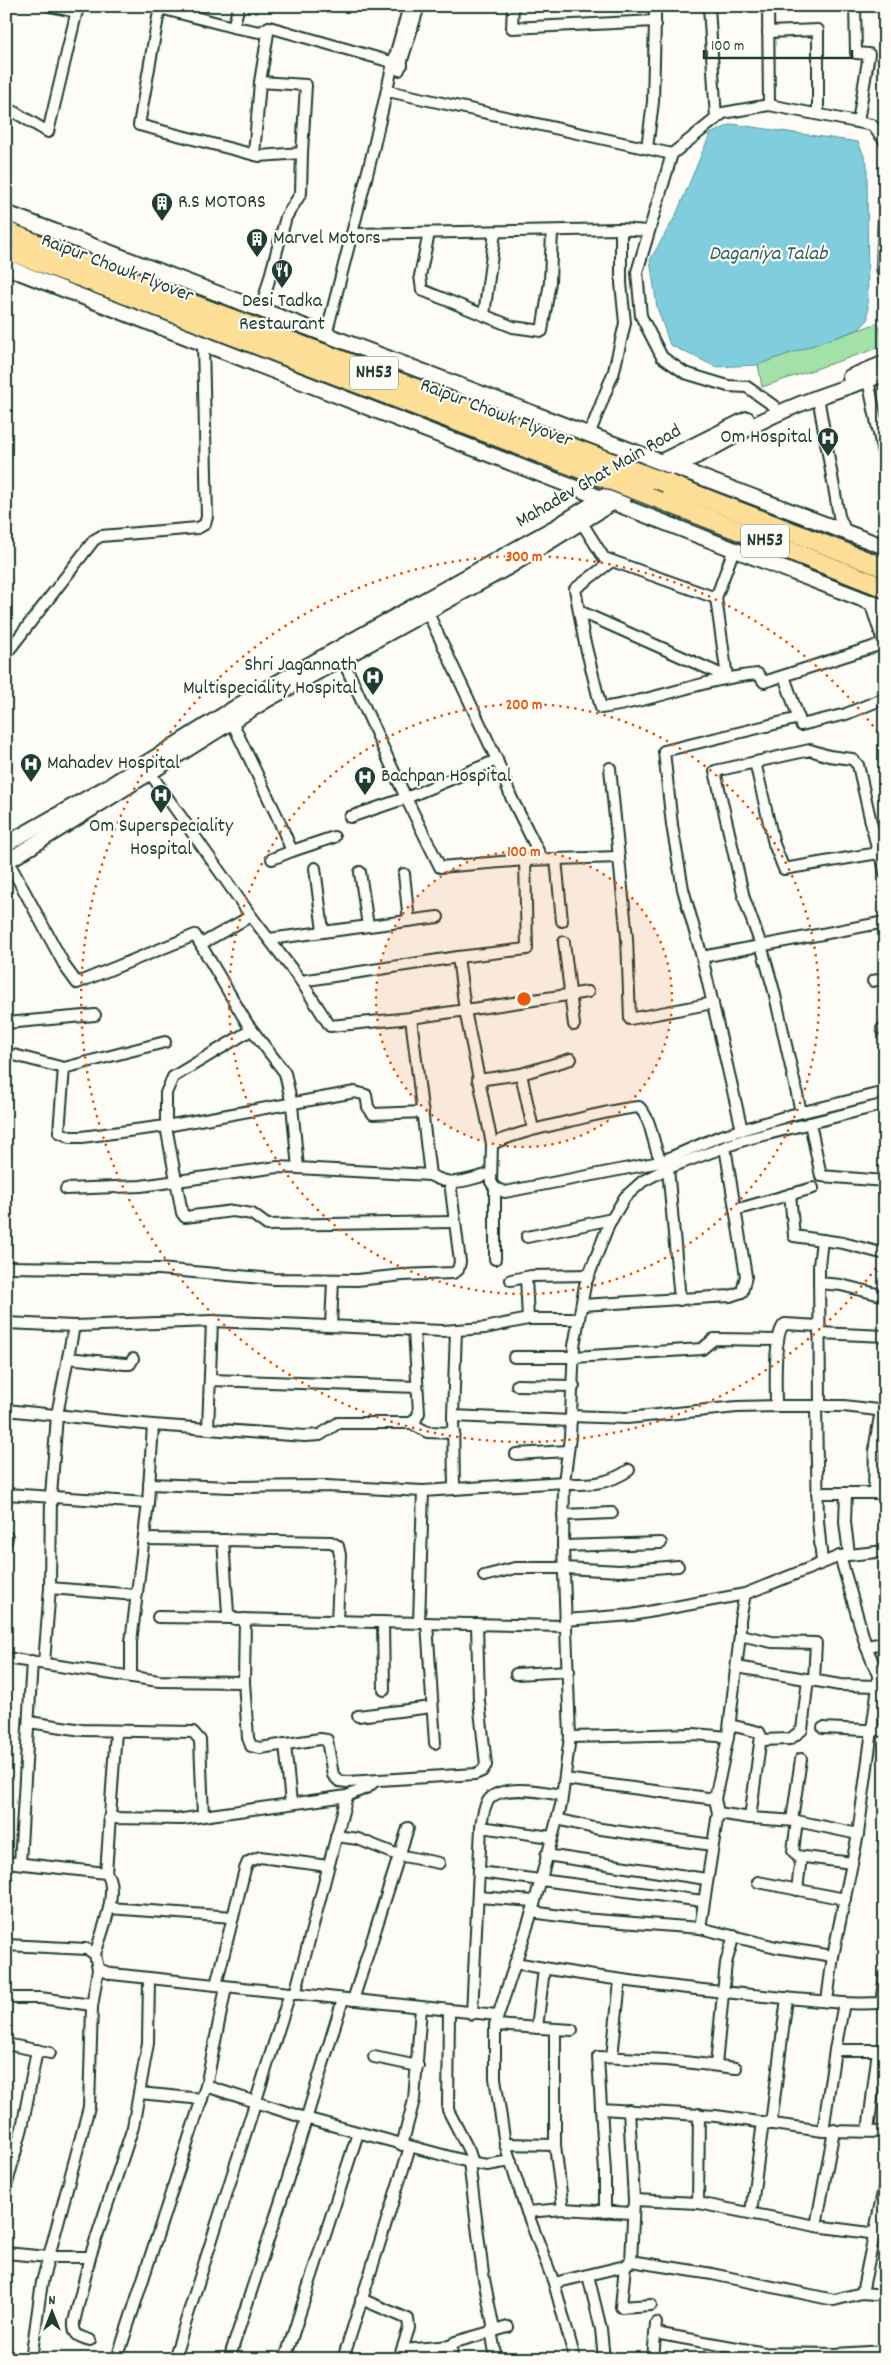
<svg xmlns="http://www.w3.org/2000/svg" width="891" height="2365" viewBox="0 0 891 2365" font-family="Dekko,sans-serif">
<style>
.green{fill:#a2e1a8;stroke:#608f6e}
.water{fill:#80cedd;stroke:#599499}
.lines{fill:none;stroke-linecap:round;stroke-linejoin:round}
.minor-casing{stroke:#1f3d34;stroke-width:14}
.tertiary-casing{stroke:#1f3d34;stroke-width:18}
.trunk-casing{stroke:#1f3d34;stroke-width:21}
.minor{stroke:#fdfcf7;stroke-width:10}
.tertiary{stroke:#fdfcf7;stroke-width:14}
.trunk{stroke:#fdde96;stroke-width:18}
.trunk-bridge-casing{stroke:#1f3d34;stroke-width:21;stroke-linecap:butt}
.trunk-bridge{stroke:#fdde96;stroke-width:18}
.ring{fill:none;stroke:#e8590c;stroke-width:2.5;stroke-dasharray:2.5 5}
.labels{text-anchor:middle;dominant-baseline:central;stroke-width:4.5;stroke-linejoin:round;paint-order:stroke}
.shield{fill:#fdfcf7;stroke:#62766e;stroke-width:1}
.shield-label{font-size:19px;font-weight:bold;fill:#1f3d34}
.poi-label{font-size:20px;fill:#1f3d34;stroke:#fdfcf7;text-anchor:start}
.street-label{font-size:20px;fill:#1f3d34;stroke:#fdfcf7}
.water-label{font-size:21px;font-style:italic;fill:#37615e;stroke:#fdfcf7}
.centre{fill:#e8590c;stroke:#fdfcf7;stroke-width:2.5}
.ring-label{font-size:15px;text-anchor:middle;font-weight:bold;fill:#e8590c;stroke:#fdfcf7;stroke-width:4.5;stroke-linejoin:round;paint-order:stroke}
</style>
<rect width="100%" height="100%" fill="#fdfcf7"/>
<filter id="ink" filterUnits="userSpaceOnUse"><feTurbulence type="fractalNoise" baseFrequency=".02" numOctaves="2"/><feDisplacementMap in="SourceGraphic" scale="10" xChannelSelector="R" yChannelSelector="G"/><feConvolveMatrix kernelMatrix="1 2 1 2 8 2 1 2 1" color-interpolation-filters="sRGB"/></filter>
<g filter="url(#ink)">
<polygon class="green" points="878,323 884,346 762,387 758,364"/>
<polygon class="water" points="732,124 858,142 867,163 868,320 859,329 757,365 716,367 670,345 657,307 650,260 676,215 710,134"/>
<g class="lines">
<g class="minor-casing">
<g id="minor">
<polyline points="50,6 77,12"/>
<polyline points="160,6 139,125 259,156 302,153 306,85 260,82 254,155"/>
<polyline points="513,6 512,28 655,21 655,6"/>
<polyline points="709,6 716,119"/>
<polyline points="768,6 769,105"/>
<polyline points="855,6 856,53 869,54 858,122"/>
<polyline points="160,8 233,27 260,32 269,27 402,65"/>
<polyline points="233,27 239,6"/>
<polyline points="768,32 818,30 818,114"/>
<polyline points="399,70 419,6"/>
<polyline points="260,82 269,27"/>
<polyline points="388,91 672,154"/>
<polyline points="6,107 48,132 78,6"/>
<polyline points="647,148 653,102 655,21"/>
<polyline points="885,188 882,268 885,281"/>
<polyline points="429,233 420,276 422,290 513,327 542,331 550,282 552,231"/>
<polyline points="352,234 621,229"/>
<polyline points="261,310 286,217 301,193 302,153"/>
<polyline points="484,315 495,232"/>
<polyline points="326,335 372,155 393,63 409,6"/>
<polyline points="868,380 885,463"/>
<polyline points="818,397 839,516 846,532"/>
<polyline points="774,406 747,387 728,386 685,373 662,357 641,316 637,272 672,154 723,113 769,105 872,125 885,141"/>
<polyline points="589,435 614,371 625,323 621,283 621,229 647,231"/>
<polyline points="582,523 604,558 716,598"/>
<path d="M612,561L575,589L584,639L601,708C655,701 703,679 758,674L764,682L885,643"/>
<polyline points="427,611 497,760 511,797 542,859"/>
<polyline points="579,611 727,677"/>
<polyline points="6,654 94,540 101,536 198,528 205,524 207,517 203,343"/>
<polyline points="342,658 406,798 497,760"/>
<polyline points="784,676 801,725 846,714 885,698"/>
<polyline points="727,677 716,598 734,549"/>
<polyline points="232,722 277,816 292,851 334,837"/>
<polyline points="755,762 774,844 784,869 878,853"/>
<polyline points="610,768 627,938 630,1019 713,1003"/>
<polyline points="150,773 251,916 301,981 330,1026 411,1018 588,992"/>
<polyline points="350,817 406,798 440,867 525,860 619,857"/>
<polyline points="272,859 292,851"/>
<polyline points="556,859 562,921"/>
<polyline points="8,861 66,968 77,983 195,935 251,1030 173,1077 166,1093 166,1126 182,1213 185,1217 233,1211 252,1214 267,1225 454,1222"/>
<polyline points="315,868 323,931"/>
<polyline points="360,872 368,926"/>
<polyline points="404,874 409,921"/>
<polyline points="269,939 438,917"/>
<polyline points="564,942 574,1025"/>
<polyline points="201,944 251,916"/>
<polyline points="458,957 465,1010 492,1144 491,1182 495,1188 505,1192 660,1162 718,1137 791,1115 885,1092"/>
<polyline points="702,957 885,922"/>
<polyline points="301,981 458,957 527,949 525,860"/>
<polyline points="873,981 885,978"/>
<polyline points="411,1018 430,1175"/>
<polyline points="6,1023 95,1015"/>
<polyline points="250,1027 285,1073 292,1105 298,1168"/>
<polyline points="882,1029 885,1028"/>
<polyline points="165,1042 64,1068 59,1132 70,1137 82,1137 166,1126 355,1092 366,1095 368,1107 373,1114 423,1112"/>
<polyline points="6,1053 64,1068"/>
<polyline points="521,1074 533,1129"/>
<polyline points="478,1080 521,1074 571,1059"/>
<polyline points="801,1112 774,991 761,945 744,898 715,771 810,750 829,756 852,759 858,765 878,853 883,862 885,873"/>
<polyline points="810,1123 821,1176 885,1181"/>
<polyline points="742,1130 702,957 683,889 672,825 664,751 799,718"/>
<path d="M492,1144C518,1132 546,1127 574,1120C595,1115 617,1109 639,1107C656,1124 650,1153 668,1168L680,1300"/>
<polyline points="495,1188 495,1259"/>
<path d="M66,1189L141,1186L278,1167L430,1175C454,1188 465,1180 490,1174"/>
<polyline points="790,1194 794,1236 843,1243 885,1254"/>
<polyline points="735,1210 813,1188"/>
<polyline points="527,1237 612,1219"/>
<polyline points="6,1267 159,1269 273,1279 357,1280 403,1275 453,1273 458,1270 460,1262 450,1182"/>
<polyline points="526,1277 528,1319"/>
<polyline points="511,1280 531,1276 589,1275"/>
<polyline points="819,1283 841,1285 885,1296"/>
<polyline points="582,1305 730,1296 742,1292 746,1276 725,1147"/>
<polyline points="6,1323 74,1326 212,1321 443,1331 485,1328 528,1319 579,1319"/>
<polyline points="331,1326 333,1280"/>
<polyline points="819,1333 885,1336"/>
<polyline points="514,1357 574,1357 702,1349 714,1339 778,1340"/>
<polyline points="68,1358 125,1364 130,1364 133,1359"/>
<polyline points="210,1380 417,1387"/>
<polyline points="517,1385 574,1386"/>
<path d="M776,1406C776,1390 773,1332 785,1324L819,1326"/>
<polyline points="816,1406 818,1521 822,1562"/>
<polyline points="820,1406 819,1266 822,1240"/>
<polyline points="6,1410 153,1425 305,1436 320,1435 338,1423 411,1423 416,1419 419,1413 414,1330"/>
<polyline points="453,1416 571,1421"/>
<polyline points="571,1416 627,1418 737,1407 780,1406 844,1406 885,1411"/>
<polyline points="411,1423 427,1432 454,1433"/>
<polyline points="208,1429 212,1321"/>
<polyline points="516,1454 568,1451"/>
<polyline points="149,1484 232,1487 326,1486 423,1491 564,1482"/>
<path d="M564,1484C590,1484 607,1485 629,1470"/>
<polyline points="454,1489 453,1416 456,1330"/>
<polyline points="817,1493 885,1493"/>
<polyline points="846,1493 845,1522 849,1554"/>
<polyline points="874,1493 875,1445 881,1410"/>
<polyline points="6,1494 148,1503"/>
<polyline points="563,1515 612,1513"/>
<polyline points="144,1539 223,1540 228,1613 235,1619 565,1626"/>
<polyline points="223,1540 331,1542 338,1546 340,1555 337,1621"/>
<polyline points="6,1542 7,1537"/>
<polyline points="563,1546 661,1543"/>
<polyline points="484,1576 515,1568 564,1568 620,1571 678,1566"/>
<polyline points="50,1588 136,1595"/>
<polyline points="158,1617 231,1618"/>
<polyline points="245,1619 244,1682 248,1738 251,1746 260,1748 320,1739 327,1740 333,1775 339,1781 348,1782 475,1774 482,1771 486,1765 479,1701 477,1624"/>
<polyline points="565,1620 632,1615 745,1594 840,1556 885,1551"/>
<polyline points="383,1622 384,1690"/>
<polyline points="419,1623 423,1491"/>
<polyline points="427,1623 435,1743"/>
<polyline points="740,1635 772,1642 816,1643 814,1680"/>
<polyline points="866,1646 885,1643"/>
<polyline points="6,1658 159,1681 244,1682"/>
<polyline points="44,1663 50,1588 51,1496 57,1415 74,1326"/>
<polyline points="737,1667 840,1685 878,1686"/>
<polyline points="516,1674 569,1671"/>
<polyline points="131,1677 131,1642 148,1503 153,1425"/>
<polyline points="358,1716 432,1707"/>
<polyline points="29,1722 82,1730 193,1732 200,1740 203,1816"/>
<polyline points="730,1725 759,1732 761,1736 750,1818"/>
<polyline points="823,1728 885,1731"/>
<polyline points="570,1737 694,1734 728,1737"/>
<polyline points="761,1740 790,1739 802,1730 808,1679"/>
<polyline points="285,1744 291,1803"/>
<polyline points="565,1779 715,1799"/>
<polyline points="718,1813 750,1818 797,1821 858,1834"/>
<polyline points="109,1818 183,1819 203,1816 347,1796 368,1787 375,1781"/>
<polyline points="557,1819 594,1828 712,1845"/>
<polyline points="792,1820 801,1759"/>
<polyline points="797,1821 793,1851 797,1856 852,1863"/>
<polyline points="481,1827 551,1837"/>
<polyline points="336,1836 358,1839 398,1855 439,1863"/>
<polyline points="546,1855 706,1879"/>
<path d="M6,1862L106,1873C120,1889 101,1935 95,1954"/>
<polyline points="20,1863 32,1661"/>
<polyline points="479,1872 703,1901"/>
<polyline points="106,1873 116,1731"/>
<polyline points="758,1882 845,1899"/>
<polyline points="797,1890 801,1857"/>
<polyline points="478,1897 534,1901"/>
<polyline points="109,1908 233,1917"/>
<polyline points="532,1912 582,1919 700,1928 776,1947 833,1956"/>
<polyline points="700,1928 718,1813 715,1799 728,1737 740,1635 740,1620 745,1594"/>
<polyline points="6,1945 87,1949 95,1954 98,1969 112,1974 497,2015"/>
<path d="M515,1963C624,1983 733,1994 843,2003C857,2004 871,2003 885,2003"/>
<polyline points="216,1985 245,1869 248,1862 260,1857 328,1866"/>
<polyline points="295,1994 347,1796"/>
<polyline points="6,1998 40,1998 92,2005"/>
<polyline points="353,2000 408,1828"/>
<polyline points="827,2001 833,1956 858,1834 878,1686 878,1675 866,1646 840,1556"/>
<polyline points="881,2003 885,1975"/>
<polyline points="449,2011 448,2110 469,2151 473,2163"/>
<path d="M472,2014L481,1827C482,1819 483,1808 488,1801C499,1783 544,1792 562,1795"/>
<polyline points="495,2025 572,2030"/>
<polyline points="537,2028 544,1969"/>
<polyline points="555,2029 555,2145 563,2209"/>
<polyline points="6,2044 50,2053"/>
<polyline points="835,2050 884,2050"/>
<polyline points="374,2057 418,2066"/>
<polyline points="612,2057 620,1981"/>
<polyline points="716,2065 726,1963 734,1935"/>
<polyline points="206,2086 305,2118 469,2162 487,2165 511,2161"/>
<polyline points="139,2093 202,2099"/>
<polyline points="601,2109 716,2116 823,2131 885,2132"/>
<polyline points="771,2124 787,1998"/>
<polyline points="823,2131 835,2050 844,2003"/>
<polyline points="868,2131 878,2050"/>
<polyline points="505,2144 555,2145"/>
<polyline points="402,2145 414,2100 421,2008"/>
<polyline points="469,2162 483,2274 494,2330"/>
<polyline points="6,2187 22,2128 37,2050"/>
<polyline points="634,2200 698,2203 816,2226 885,2235"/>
<polyline points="698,2203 699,2114"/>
<polyline points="527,2212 563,2209 632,2213"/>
<polyline points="605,2212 605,2173 598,2057 667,2060 736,2068"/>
<polyline points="751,2213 763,2122"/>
<polyline points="816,2226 834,2130"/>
<polyline points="6,2253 48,2257 90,2257"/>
<polyline points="631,2261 712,2274 834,2300 862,2293 885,2295"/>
<polyline points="625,2266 621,2307 651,2305"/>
<polyline points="588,2275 601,2329 604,2359"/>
<polyline points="554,2283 625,2266 631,2261 634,2200 629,2110"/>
<polyline points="862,2293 885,2183"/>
<polyline points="361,2299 408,2319 409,2328 399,2359"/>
<polyline points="491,2330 496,2359"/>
<polyline points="655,2333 765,2353 835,2354 885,2351"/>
<path d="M90,2340C79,2337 73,2335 74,2322L90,2257L133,2127L148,2043L149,1978"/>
<polyline points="402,2350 451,2346"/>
<polyline points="31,2359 42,2282 89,2107 92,2007 98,1969"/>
<polyline points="117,2359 206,2086 226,1987"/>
<polyline points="174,2359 290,1993"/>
<polyline points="229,2359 285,2188 343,1999"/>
<polyline points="285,2359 358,2133"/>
<polyline points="343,2359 410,2147"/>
<polyline points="452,2359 451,2346 455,2342 508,2327"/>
<polyline points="575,2359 554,2283 527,2212 505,2144 495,2078 495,2025 532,1912 561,1805 570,1737 563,1546 564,1482 570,1437 574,1346 585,1285 609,1224 625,1197 643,1181 668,1168 744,1140 885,1104"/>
<polyline points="653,2359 656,2323"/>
</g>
</g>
<g class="tertiary-casing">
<g id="tertiary">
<polyline points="6,213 885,547"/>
<polyline points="6,267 885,608"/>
<polyline points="850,377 885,363"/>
<polyline points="872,602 885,641"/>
<polyline points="6,844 114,783 262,691 559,525 660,462 747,419"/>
<path d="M6,862L268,699L510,566L672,466C704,455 733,436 764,420C802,401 844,388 885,374"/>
</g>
</g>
<g class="trunk-casing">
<g id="trunk">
<polyline points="6,231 82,262"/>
<polyline points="6,250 77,276"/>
<polyline points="666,483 885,568"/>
<polyline points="646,494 885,588"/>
</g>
</g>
<use href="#minor" class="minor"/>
<use href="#tertiary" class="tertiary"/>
<use href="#trunk" class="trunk"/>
<g class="trunk-bridge-casing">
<g id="trunk-bridge">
<polyline points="82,262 666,483"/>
<polyline points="77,276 646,494"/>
</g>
</g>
<use href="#trunk-bridge" class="trunk-bridge"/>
</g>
</g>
<circle cx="524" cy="999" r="148" fill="#e8590c" fill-opacity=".12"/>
<g class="ring">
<circle cx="524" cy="999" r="148"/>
<circle cx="524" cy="999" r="295"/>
<path d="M885 1256A443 443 0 1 1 885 742"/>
</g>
<defs>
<g id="building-pin" transform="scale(1.125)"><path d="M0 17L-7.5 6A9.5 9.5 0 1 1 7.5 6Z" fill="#1f3d34" stroke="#fdfcf7"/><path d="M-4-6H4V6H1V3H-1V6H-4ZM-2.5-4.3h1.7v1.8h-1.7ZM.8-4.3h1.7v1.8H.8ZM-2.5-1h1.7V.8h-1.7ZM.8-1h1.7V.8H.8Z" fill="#fff"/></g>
<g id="restaurant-pin" transform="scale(1.125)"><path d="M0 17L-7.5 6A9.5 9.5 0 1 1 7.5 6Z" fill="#1f3d34" stroke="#fdfcf7"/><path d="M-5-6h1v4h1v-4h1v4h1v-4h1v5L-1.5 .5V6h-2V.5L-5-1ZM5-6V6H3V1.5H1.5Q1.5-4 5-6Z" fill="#fff"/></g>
<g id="hospital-pin" transform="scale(1.125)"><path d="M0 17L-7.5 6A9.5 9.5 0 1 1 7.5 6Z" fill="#1f3d34" stroke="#fdfcf7"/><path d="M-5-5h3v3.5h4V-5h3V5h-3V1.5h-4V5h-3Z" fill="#fff"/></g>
</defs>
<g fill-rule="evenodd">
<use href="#building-pin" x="162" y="203"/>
<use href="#building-pin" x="257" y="239"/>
<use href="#restaurant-pin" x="282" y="270"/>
<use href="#hospital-pin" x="828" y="438"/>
<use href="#hospital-pin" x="373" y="677"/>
<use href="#hospital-pin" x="31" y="764"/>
<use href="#hospital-pin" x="365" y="777"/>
<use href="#hospital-pin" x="161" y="795"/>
</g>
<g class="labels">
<g class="shield">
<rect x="350" y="356.5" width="48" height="33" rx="4"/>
<rect x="741" y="524.5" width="48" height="33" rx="4"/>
</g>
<g class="shield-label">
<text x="374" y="373">NH53</text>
<text x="765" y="541">NH53</text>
</g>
<g class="poi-label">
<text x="178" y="203">R.S MOTORS</text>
<text x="273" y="239">Marvel Motors</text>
<text x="282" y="302" text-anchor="middle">Desi Tadka<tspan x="282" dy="23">Restaurant</tspan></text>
<text x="812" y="438" text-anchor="end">Om Hospital</text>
<text x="357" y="666" text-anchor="end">Shri Jagannath<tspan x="357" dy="23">Multispeciality Hospital</tspan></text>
<text x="47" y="764">Mahadev Hospital</text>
<text x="381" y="777">Bachpan Hospital</text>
<text x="161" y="827" text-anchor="middle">Om Superspeciality<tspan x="161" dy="23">Hospital</tspan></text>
</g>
<g class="street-label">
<text transform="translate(117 269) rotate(21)">Raipur Chowk Flyover</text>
<text transform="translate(496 414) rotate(21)">Raipur Chowk Flyover</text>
<text transform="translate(599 477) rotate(-30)">Mahadev Ghat Main Road</text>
</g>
<g class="water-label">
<text x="768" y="255">Daganiya Talab</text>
</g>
</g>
<circle cx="524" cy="999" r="8" class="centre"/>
<g class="ring-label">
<text x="524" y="561">300 m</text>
<text x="524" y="709">200 m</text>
<text x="524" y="856">100 m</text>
</g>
<rect width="891" height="2365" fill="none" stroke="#fdfcf7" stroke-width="25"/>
<rect x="12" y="12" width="866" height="2340" fill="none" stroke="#1f3d34" stroke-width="2" filter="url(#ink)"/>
<g transform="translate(52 2312)" stroke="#fdfcf7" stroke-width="4" paint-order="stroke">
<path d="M0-4L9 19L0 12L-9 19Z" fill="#1f3d34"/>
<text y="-8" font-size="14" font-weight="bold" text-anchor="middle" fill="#1f3d34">N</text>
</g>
<path d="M704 50v8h148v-8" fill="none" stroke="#1f3d34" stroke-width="2.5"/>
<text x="711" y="50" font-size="15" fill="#1f3d34" stroke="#fdfcf7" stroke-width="4" paint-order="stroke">100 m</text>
</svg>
